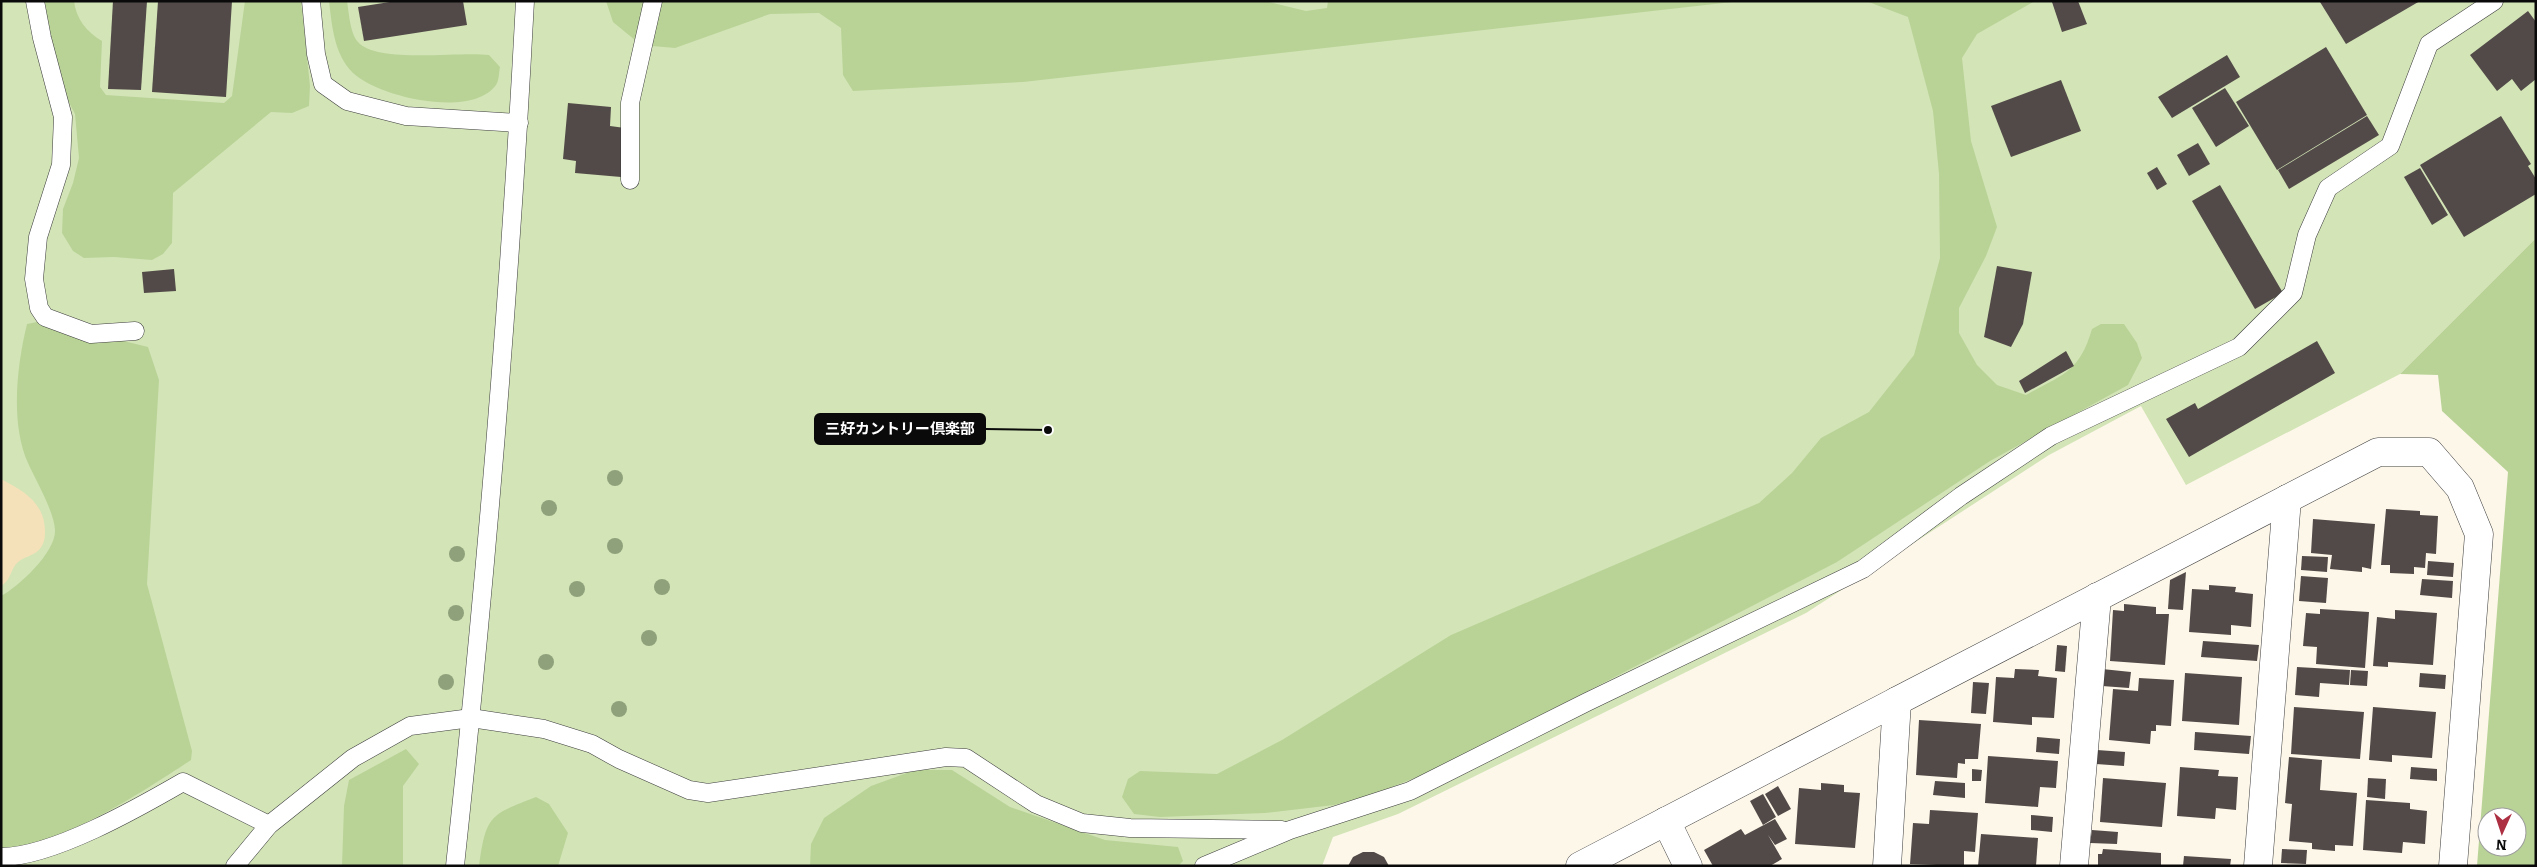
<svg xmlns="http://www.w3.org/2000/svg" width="2537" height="867" viewBox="0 0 2537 867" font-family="Bitter,'Noto Sans JP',serif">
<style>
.green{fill:#d3e4b7}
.forest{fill:#b9d397;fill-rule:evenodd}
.sand{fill:#f5e1b9}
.building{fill:#524a48}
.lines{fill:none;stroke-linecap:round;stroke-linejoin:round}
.service-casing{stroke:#3d3d3d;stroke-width:19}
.minor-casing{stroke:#3d3d3d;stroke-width:29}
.service{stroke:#fff;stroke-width:18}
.minor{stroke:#fff;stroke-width:28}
.tree{fill:#8ea17b}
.leader{fill:none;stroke:#0a0a0a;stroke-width:2}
.callout-dot{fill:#0a0a0a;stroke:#fff;stroke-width:2}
.callout{fill:#0a0a0a;stroke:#0a0a0a;stroke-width:2}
.callout-label{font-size:15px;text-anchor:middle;font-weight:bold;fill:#fff}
</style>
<rect width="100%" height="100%" fill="#fdf7e9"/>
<polygon class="green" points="1,1 2536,1 2536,238 2400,374 2186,485 2141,406 2049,455 1806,613 1398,814 1333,837 1322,866 1,866"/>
<g class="forest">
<path d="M45,1H74C76,19 87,32 102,41L100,87L106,95L224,103L232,96L245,1H301L310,86L309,106L292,113L271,112L173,193L172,243L163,254L152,260L114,257L84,258L73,251L62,233L63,209L73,183L79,158L75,114L62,89L49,37Z"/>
<path d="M329,1H347C349,13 350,33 358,42C377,64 460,51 489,55L500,67C499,72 499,81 496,85C472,119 378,97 353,73C334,54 332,26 329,1Z"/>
<polygon points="606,1 1265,1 1306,11 1327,8 1328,1 1741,1 1023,82 853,91 843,75 841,28 819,13 770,14 675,48 641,45 613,22"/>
<path d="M1866,1H2035L1977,34L1962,58L1971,141L1997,227L1986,256L1959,308V333L1977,365L1997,385L2026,395C2063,374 2079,373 2092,329L2101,324H2124L2137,343L2142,358L2128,385L1990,461L1837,562L1437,769L1369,796L1334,805L1265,813L1160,817L1134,814L1122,797L1128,779L1140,771L1217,774L1282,740L1451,635L1759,503L1792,473L1821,438L1869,412L1914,355L1940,258L1939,174L1933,111L1908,17Z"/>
<path d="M2536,238V866H2477L2508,472L2442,411L2438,375L2400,374ZM2487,817H2517V847H2487Z"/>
<path d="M42,321L148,347L159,380L147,584L192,751L191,760C144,791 58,848 1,848V596C19,586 56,552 55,530C54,511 36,481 28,463C10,423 17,365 27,324Z"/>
<polygon points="406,749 419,764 403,786 403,866 342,866 344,806 349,780"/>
<polygon points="915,770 952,770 1010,807 1105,840 1178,847 1183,861 1178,866 810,866 811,844 824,818 871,786"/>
<path d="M536,797L549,804L568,833L558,866H479C486,815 490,815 536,797Z"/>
</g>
<path class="sand" d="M1,479C24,491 45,503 45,532C45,539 44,544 39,550C33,556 22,557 16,564C10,572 10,581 1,586Z"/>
<g class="building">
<polygon points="113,1 147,1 141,90 108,89"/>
<polygon points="158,1 232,1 226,97 152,92"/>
<polygon points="396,1 463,1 467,25 364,41 358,7"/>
<polygon points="2055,1 2078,1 2087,24 2062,32 2052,2"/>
<polygon points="2322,1 2420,1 2346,44 2320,2"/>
<polygon points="2528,11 2536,22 2536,79 2521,91 2512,79 2497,91 2470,55"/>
<polygon points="2326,47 2367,115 2277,170 2236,102"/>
<polygon points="2227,55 2240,77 2172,118 2158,97"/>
<polygon points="2061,80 2081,131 2011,157 1991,106"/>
<polygon points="2225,88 2249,126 2216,147 2192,108"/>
<polygon points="568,103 611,107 610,126 625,128 621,177 575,173 576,161 563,159"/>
<polygon points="2367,116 2379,135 2289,189 2278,170"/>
<polygon points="2501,116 2531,164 2528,166 2536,179 2536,194 2464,237 2420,165"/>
<polygon points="2198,143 2210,164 2189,176 2177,155"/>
<polygon points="2157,167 2167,184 2157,190 2147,173"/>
<polygon points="2420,168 2448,215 2432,225 2404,177"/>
<polygon points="2220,185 2283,293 2255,309 2192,201"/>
<polygon points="1997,266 2032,272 2023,324 2011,347 1984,337"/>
<polygon points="174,269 176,291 144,293 142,272"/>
<polygon points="2317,341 2335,373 2189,457 2166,419 2195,403 2198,409"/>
<polygon points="2066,351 2074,366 2025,393 2019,381"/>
<polygon points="2386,509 2420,511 2420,515 2438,516 2436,554 2426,553 2425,568 2414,567 2414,574 2390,573 2390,565 2381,565"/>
<polygon points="2313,519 2375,524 2371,569 2362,567 2362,572 2330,569 2332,555 2311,553"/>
<polygon points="2302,556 2328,557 2327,572 2301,570"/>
<polygon points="2428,561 2454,563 2453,577 2427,575"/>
<polygon points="2186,572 2183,610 2168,609 2170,580"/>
<polygon points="2301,576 2328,578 2326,603 2299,601"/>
<polygon points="2422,579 2453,581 2452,598 2420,595"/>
<polygon points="2209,585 2236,587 2235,592 2253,594 2251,627 2231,625 2231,635 2189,632 2192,589 2209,590"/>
<polygon points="2124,604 2156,607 2156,614 2169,614 2165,665 2110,661 2113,610 2124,611"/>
<polygon points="2320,609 2369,612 2365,668 2316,664 2317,647 2303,646 2306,613 2320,614"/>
<polygon points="2395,610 2437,613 2433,665 2388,662 2388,667 2373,666 2377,617 2395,619"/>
<polygon points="2203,641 2259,645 2257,661 2201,657"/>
<polygon points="2057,645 2067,646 2065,672 2055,671"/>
<polygon points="2297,667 2350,670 2349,685 2320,683 2319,697 2295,695"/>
<polygon points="2015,669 2039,670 2038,676 2057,678 2054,718 2032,717 2032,725 1993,722 1996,677 2014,678"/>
<polygon points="2102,669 2131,672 2129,688 2102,686"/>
<polygon points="2351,670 2368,671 2367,686 2350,685"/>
<polygon points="2185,673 2242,677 2239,725 2182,721"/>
<polygon points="2420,673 2446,675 2445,689 2419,687"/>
<polygon points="2139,678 2174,680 2171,726 2156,725 2156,731 2151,731 2150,744 2109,740 2113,689 2138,691"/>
<polygon points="1973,682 1989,683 1986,714 1971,713"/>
<polygon points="2294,707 2364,712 2360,759 2291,754"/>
<polygon points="2373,707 2436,712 2432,758 2392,755 2392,762 2369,760"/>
<polygon points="1919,720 1981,724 1978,759 1965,759 1965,764 1958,763 1957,778 1916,775"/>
<polygon points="2195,732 2251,736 2249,754 2194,750"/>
<polygon points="2037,737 2060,739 2059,754 2036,752"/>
<polygon points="2097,750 2125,752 2124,766 2096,764"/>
<polygon points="1988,756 2058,761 2056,788 2040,787 2038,807 1985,803"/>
<polygon points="2289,757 2322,760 2320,790 2357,793 2353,846 2335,845 2335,851 2312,849 2312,843 2289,841 2292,804 2285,803"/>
<polygon points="2180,767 2219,770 2218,776 2238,777 2236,810 2216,808 2215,819 2177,816"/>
<polygon points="2411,767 2437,769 2437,781 2410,779"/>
<polygon points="1972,769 1982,770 1981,781 1972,781"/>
<polygon points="2103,778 2166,783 2162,827 2100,822"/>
<polygon points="2368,778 2386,779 2385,799 2367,797"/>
<polygon points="1935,781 1965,783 1965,798 1933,795"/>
<polygon points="1821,783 1844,785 1844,792 1860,793 1855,848 1795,844 1799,788 1821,790"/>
<polygon points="1778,786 1791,809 1778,816 1765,794"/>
<polygon points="1763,794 1776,817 1763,825 1750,801"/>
<polygon points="2366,800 2410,803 2410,809 2427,811 2425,844 2403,842 2402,853 2363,850"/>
<polygon points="1930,810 1978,813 1975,852 1964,851 1964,866 1910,864 1913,823 1929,824"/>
<polygon points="2031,815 2053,817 2052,832 2031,830"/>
<polygon points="1775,819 1787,839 1775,845 1768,835 1782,859 1770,866 1713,866 1704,850 1741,829 1745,835"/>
<polygon points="2092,830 2118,832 2117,844 2090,843"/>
<polygon points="1981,834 2038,838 2036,866 1978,866"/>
<polygon points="2103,849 2161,853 2161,866 2098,866 2098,854 2102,854"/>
<polygon points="2282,849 2307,850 2306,864 2281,863"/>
<polygon points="1363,852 1374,852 1384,857 1389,866 1348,866 1353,857"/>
<polygon points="2184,856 2231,859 2230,866 2183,866"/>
</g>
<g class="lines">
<g class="service-casing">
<g id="service">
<polyline points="35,1 42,38 63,117 61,165 38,237 34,279 39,308 45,317 91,334 135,331"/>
<polyline points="311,1 316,54 323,84 347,101 406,116 519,123"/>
<polyline points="630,180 630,103 653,1"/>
<path d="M1,857C52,857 138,808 183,782L269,825"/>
<polyline points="235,866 269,825 353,758 410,726 471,718 544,729 592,744 619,759 689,790 708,793 946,757 966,758 1036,804 1082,823 1130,828 1282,830"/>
<path d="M455,866C486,578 510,290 525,1"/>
<polyline points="1204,866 1290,830 1410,791 1587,702 1863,569 1961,496 2051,436 2239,347 2293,293 2307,235 2328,188 2390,146 2429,44 2494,1"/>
</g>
</g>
<g class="minor-casing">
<g id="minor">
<polyline points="1897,701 2378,452 2429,452 2460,488 2479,534 2453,866"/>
<polyline points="1666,821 1688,866"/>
<polyline points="1580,866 1897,701 1887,866"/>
<polyline points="2074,866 2097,597"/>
<polyline points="2258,866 2287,499"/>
</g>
</g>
<use href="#service" class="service"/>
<use href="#minor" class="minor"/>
</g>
<g class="tree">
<circle cx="615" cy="478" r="8"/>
<circle cx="549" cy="508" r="8"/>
<circle cx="615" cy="546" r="8"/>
<circle cx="457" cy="554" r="8"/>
<circle cx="662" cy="587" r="8"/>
<circle cx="577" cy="589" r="8"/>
<circle cx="456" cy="613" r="8"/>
<circle cx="649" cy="638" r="8"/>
<circle cx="546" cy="662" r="8"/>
<circle cx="446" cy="682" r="8"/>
<circle cx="619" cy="709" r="8"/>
</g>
<path class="leader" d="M1048 430L985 429"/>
<circle class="callout-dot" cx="1048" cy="430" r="5"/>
<rect class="callout" x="815" y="414" width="170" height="30" rx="5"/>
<g class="callout-label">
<text x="900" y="434">三好カントリー倶楽部</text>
</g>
<rect width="2537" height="867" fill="none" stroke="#0a0a0a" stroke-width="5"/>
<g transform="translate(2502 832) rotate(183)"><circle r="24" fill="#ffffff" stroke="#9d9d9d"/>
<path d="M0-4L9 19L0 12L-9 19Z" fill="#ad2f42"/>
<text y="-8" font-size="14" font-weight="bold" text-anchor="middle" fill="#0a0a0a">N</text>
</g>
</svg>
